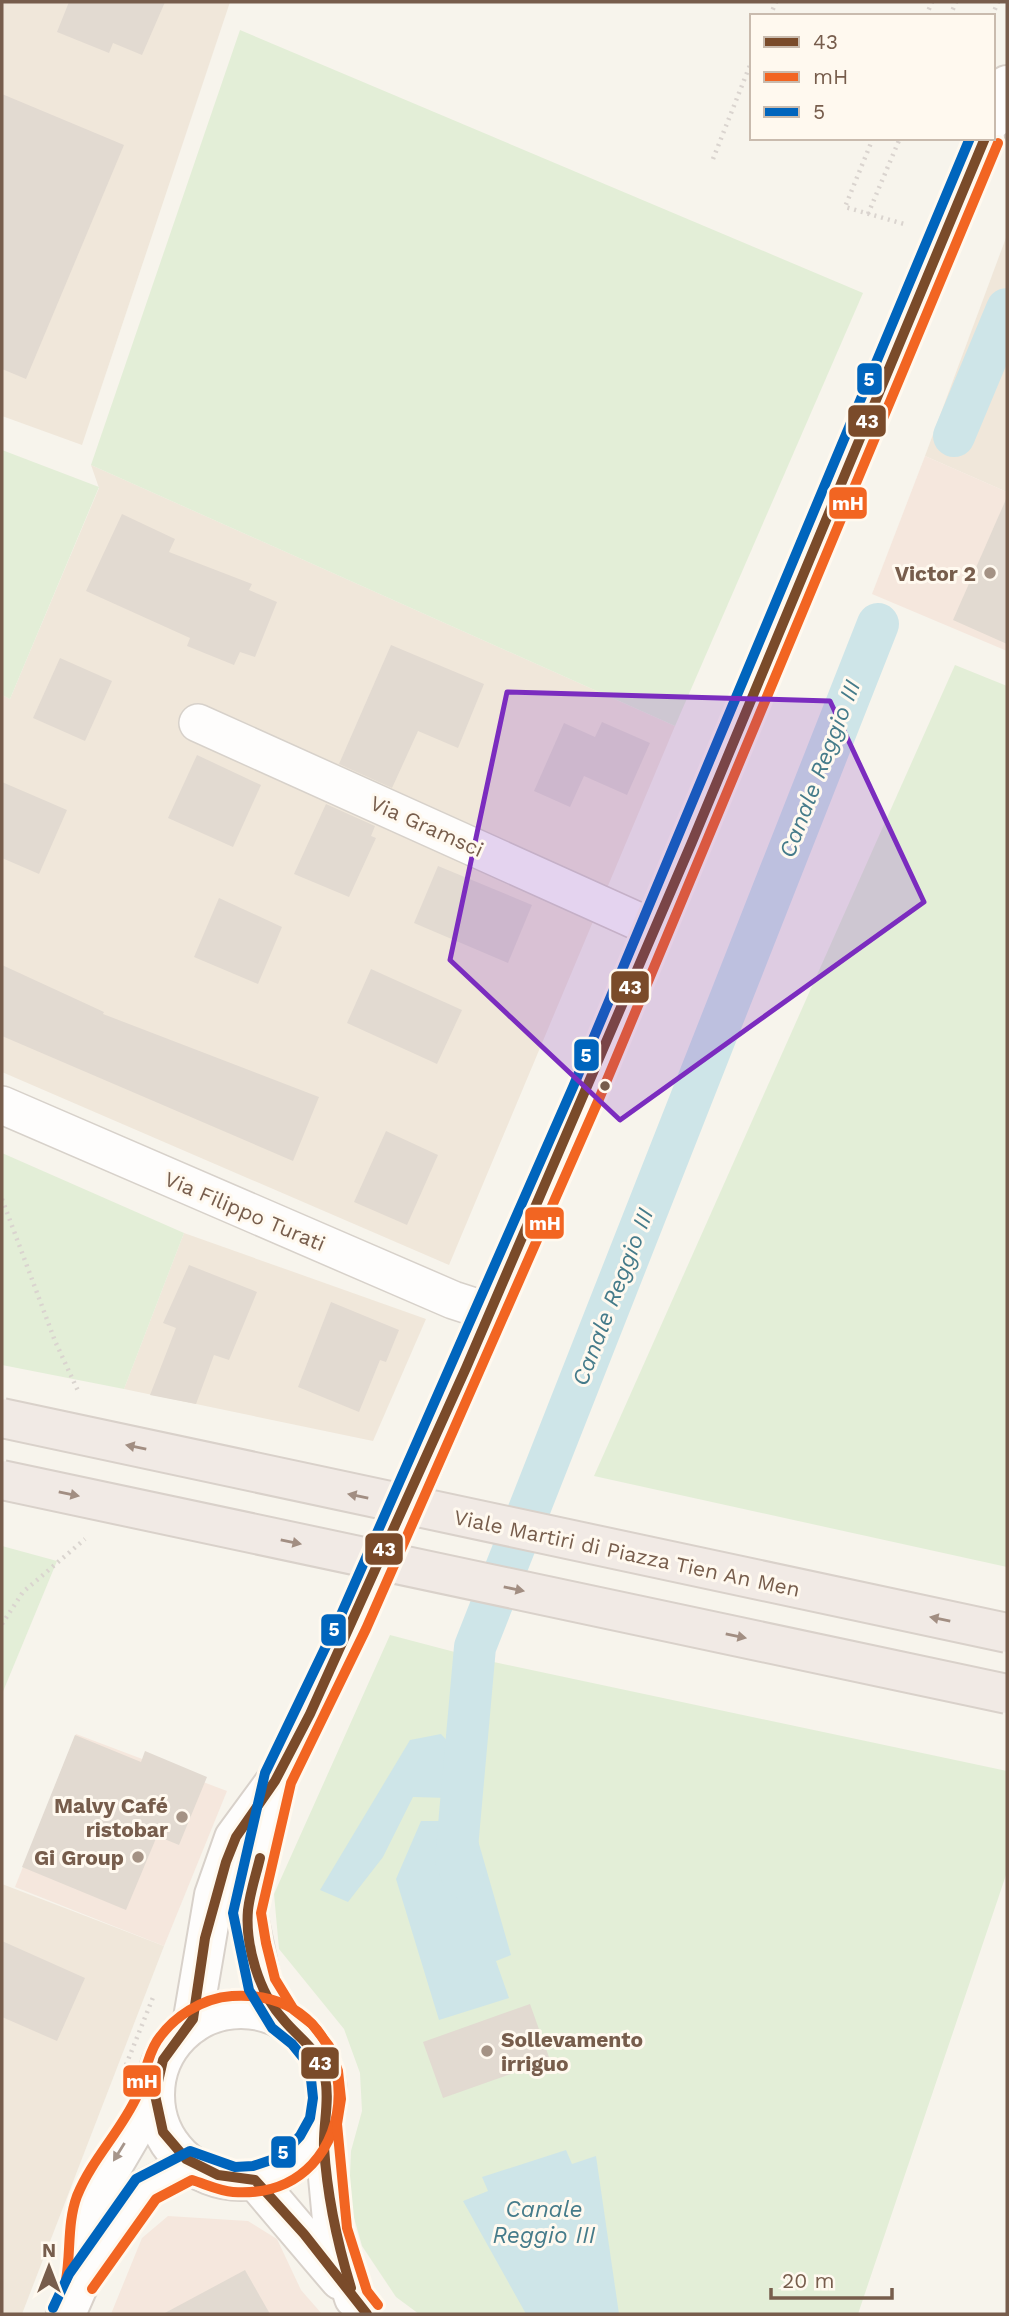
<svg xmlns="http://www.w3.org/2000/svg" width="1009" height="2316" viewBox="0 0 1009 2316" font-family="'Work Sans',sans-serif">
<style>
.residential{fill:#f0e7da}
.commercial{fill:#f5e7dd}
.green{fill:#e3eed7}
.water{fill:#cee5e8}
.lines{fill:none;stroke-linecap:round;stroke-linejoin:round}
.canal{stroke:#cee5e8;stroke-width:42}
.building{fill:#e2dad1}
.street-casing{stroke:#d7d1ca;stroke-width:40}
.secondary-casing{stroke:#d8d1ca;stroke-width:42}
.path{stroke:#dad4cf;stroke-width:4.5;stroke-dasharray:2 5;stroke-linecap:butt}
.street{stroke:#fefdfc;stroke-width:37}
.secondary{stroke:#fefdfc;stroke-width:38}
.highway-bridge-casing{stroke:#d9d1ca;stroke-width:42;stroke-linecap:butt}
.highway-bridge{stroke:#f1eae5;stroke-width:38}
.bus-1-casing{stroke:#fff9ef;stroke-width:16}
.bus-2-casing{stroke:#fff9ef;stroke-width:16}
.bus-3-casing{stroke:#fff9ef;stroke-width:16}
.bus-1{stroke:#7a4b2a;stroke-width:10}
.bus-2{stroke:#f26522;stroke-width:10}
.bus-3{stroke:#0065bd;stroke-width:10}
.oneway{fill:#a28e82}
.oneway2{fill:#a6958a}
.marked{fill:#7b2cbf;fill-opacity:0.2;stroke:#7b2cbf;stroke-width:5;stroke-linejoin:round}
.poi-dot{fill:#a49284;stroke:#fff9ef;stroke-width:2.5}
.bus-dot{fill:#775d4c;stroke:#fff9ef;stroke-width:2.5}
.labels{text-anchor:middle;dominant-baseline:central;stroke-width:6;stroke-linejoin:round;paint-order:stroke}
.poi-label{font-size:21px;font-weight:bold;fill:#775d4c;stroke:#fff9ef;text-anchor:end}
.street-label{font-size:21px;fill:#775d4c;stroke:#fff9ef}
.water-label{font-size:23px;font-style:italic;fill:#457b8a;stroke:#fff9ef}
.line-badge{stroke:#fff9ef;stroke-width:2.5}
.badge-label{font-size:19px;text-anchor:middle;font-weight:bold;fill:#fff}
</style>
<rect width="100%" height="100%" fill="#f7f4ec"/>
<g class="residential">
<polygon points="2,2 230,2 82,445 2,416"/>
<polygon points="1007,235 1007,492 925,456"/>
<polygon points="91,465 675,726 449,1265 2,1072 2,695 10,699 99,488"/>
<polygon points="184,1233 426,1319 373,1441 124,1389"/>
<polygon points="2,1884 164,1946 22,2314 2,2314"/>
</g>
<g class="commercial">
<polygon points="925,456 1007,492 1007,651 872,594"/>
<polygon points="76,1734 227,1791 164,1946 15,1887"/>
<polygon points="168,2216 248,2221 277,2239 301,2290 322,2314 111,2314 142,2238"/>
</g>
<g class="green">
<polygon points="240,30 863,293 675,726 91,465"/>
<polygon points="2,450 99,487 10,699 2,695"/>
<polygon points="955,665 1007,686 1007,1567 594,1476"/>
<polygon points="2,1153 184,1233 124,1389 2,1365"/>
<polygon points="2,1546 57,1561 2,1694"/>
<polygon points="390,1635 489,1661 1007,1771 1007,1872 858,2314 419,2314 396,2297 362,2246 349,2200 351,2151 362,2111 360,2073 344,2029 279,1949 274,1894"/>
</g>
<g class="water">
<polygon points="441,1734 450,1744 448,1798 413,1797 383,1857 348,1902 320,1890 410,1740"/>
<polygon points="421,1821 462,1821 462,1831 475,1830 511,1955 496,1961 509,1998 439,2020 396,1879"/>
<polygon points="566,2150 572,2164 596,2156 619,2314 526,2314 463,2201 488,2191 482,2177"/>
</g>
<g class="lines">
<g class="canal">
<polyline points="954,436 1007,309"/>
<polyline points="463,1878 456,1859 475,1647 878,624"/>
</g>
</g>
<g class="building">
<polygon points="69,2 165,2 142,55 113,43 109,53 57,32"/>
<polygon points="2,94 124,145 26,379 2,369"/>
<polygon points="1007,497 1007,644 953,620"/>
<polygon points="122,514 175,539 169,552 252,584 249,590 277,602 255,657 240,652 234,665 187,646 190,638 86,591"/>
<polygon points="391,645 484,684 458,748 418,731 392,788 339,764"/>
<polygon points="60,658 112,681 85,741 33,718"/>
<polygon points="602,722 650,743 627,795 584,776 570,807 534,791 564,723 595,737"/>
<polygon points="197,755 261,785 233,847 168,818"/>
<polygon points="2,782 67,810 39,874 2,858"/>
<polygon points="326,804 375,826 371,836 376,838 349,897 294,874"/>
<polygon points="438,866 532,905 508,963 414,923"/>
<polygon points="219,898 282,927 258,984 194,957"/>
<polygon points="2,965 104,1012 103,1014 319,1097 293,1161 2,1036"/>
<polygon points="371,969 462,1010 437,1064 347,1023"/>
<polygon points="386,1131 438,1155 407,1225 354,1202"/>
<polygon points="189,1265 257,1292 229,1360 214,1355 196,1404 150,1395 176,1328 163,1323"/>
<polygon points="331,1302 399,1330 386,1362 380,1360 359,1412 298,1387"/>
<polygon points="75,1735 141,1762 145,1751 207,1777 179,1845 157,1836 126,1910 22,1867"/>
<polygon points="2,1941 85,1978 57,2041 2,2017"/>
<polygon points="530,2004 550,2060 443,2098 423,2042"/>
<polygon points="245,2270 270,2314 163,2314"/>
</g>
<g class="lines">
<g class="street-casing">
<g id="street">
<polyline points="198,723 655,929"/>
<polyline points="2,1105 453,1300 490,1312"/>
</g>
</g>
<g class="secondary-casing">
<g id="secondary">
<polyline points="993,119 1007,85"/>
<polyline points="274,1794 247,1912 262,1984 283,2020"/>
<circle cx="241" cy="2095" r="86"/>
<polyline points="192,2024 214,1895 234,1838 278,1778 353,1623 417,1480 586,1093 985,138"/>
<polyline points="323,2123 333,2231 354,2298"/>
<polyline points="255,2180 340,2280"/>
<polyline points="80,2282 87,2210 155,2094"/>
<polyline points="66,2314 80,2282 147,2188 191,2165"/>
</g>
</g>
<g class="path">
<polyline points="770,16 776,2"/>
<polyline points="926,16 932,2"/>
<polyline points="950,16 956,2"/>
<polyline points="992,16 998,2"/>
<polyline points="873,138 845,207 904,224"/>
<polyline points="713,159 752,60"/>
<polyline points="868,214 900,138"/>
<polyline points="2,1199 55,1341 79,1393"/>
<polyline points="2,1624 23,1592 85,1539"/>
<polyline points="126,2065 154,1995"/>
</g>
<use href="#street" class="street"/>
<use href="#secondary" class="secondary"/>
<g class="highway-bridge-casing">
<g id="highway-bridge">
<polyline points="2,1418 1007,1633"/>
<polyline points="2,1480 1007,1694"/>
</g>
</g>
<use href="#highway-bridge" class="highway-bridge"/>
<g class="bus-1-casing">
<g id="bus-1">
<path d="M260,1858C256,1875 250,1892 248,1910C245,1945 259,1993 283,2019C300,2040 320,2049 325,2078C330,2100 323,2125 324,2147C327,2195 337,2242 351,2288"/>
<polyline points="367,2314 304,2234 255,2180 218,2175 186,2159 163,2132 155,2095 163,2060 193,2019 205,1938 226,1862 236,1837 275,1781 310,1714 466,1368 692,842 985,138"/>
</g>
</g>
<g class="bus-2-casing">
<g id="bus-2">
<path d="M66,2280C71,2252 67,2223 77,2196C92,2159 121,2131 137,2096C145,2078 146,2058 157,2041C173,2017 202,1998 232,1996C375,1987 373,2202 233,2192C220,2191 205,2184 192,2180L156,2199L92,2289"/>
<polyline points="378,2305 367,2291 347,2228 337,2124 341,2099 338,2071 329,2046 312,2024 294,2010 275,1979 266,1943 261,1913 291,1783 366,1629 599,1099 998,143"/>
</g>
</g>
<g class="bus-3-casing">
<polyline id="bus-3" points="53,2308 69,2274 136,2179 190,2151 235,2167 253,2166 271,2160 288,2149 300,2136 310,2118 313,2098 311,2079 305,2060 292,2044 272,2028 249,1990 233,1913 265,1773 340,1617 573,1087 970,138"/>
</g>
<use href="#bus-1" class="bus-1"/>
<use href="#bus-2" class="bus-2"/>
<use href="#bus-3" class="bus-3"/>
</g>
<defs><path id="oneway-solid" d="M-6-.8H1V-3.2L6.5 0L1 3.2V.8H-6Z" transform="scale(1.75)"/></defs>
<g class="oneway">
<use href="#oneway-solid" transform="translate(136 1447) rotate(-168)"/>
<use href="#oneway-solid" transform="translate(69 1494) rotate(12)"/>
<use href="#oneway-solid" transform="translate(358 1496) rotate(-168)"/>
<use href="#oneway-solid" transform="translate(291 1542) rotate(12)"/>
<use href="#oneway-solid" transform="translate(514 1589) rotate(12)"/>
<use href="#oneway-solid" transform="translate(940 1619) rotate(-168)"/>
<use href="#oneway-solid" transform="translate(736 1636) rotate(12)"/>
</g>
<use class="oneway2" href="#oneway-solid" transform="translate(119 2152) rotate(122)"/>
<path class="marked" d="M507,692L830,701L924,902L620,1120L450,960Z"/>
<g class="poi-dot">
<circle cx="990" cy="573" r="7"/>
<circle cx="182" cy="1817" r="7"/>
<circle cx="138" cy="1857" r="7"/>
<circle cx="487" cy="2051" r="7"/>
</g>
<circle class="bus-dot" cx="605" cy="1086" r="6"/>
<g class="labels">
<g class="poi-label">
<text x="976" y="573">Victor 2</text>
<text x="168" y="1805">Malvy Café<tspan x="168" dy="24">ristobar</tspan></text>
<text x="124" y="1857">Gi Group</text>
<text x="501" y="2039" text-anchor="start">Sollevamento<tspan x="501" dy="24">irriguo</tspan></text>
</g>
<g class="street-label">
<text transform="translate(427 826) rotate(24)">Via Gramsci</text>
<text transform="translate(245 1211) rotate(23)">Via Filippo Turati</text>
<text transform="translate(627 1553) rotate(12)">Viale Martiri di Piazza Tien An Men</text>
</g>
<g class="water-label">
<text transform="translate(820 769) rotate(-69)">Canale Reggio III</text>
<text transform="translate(613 1297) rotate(-69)">Canale Reggio III</text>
<text x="544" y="2209">Canale<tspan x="544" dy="26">Reggio III</tspan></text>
</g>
</g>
<g class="line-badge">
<rect x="856" y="362" width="27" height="34" rx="7" fill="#0065bd"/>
<rect x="847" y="404" width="40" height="34" rx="7" fill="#7a4b2a"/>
<rect x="828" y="486" width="40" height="34" rx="7" fill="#f26522"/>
<rect x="610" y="970" width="40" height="34" rx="7" fill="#7a4b2a"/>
<rect x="573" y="1038" width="27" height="34" rx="7" fill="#0065bd"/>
<rect x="524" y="1206" width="41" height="34" rx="7" fill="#f26522"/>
<rect x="364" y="1532" width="40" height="34" rx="7" fill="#7a4b2a"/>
<rect x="320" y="1613" width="27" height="34" rx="7" fill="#0065bd"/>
<rect x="300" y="2046" width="40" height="34" rx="7" fill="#7a4b2a"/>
<rect x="122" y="2064" width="40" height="34" rx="7" fill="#f26522"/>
<rect x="270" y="2135" width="27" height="34" rx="7" fill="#0065bd"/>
</g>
<g class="badge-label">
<text x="869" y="386">5</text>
<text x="867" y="428">43</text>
<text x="848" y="510">mH</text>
<text x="630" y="994">43</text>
<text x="586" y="1062">5</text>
<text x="545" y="1230">mH</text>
<text x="384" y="1556">43</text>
<text x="334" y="1636">5</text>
<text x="320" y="2070">43</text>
<text x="142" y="2088">mH</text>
<text x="283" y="2159">5</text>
</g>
<rect width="1009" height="2316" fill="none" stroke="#775d4c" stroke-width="7"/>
<rect x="750" y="14" width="245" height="126" fill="#fff9ef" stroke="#c9bbae" stroke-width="2"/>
<rect x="764" y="37" width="35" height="10" fill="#7a4b2a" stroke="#c9bbae" stroke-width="2"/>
<text x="813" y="49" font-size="21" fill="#775d4c">43</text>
<rect x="764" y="72" width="35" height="10" fill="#f26522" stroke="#c9bbae" stroke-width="2"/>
<text x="813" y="84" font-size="21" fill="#775d4c">mH</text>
<rect x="764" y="107" width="35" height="10" fill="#0065bd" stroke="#c9bbae" stroke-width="2"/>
<text x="813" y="119" font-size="21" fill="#775d4c">5</text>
<g transform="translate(49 2267)" stroke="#fff9ef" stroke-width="5" paint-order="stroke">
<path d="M0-5L12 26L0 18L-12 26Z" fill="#775d4c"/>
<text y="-10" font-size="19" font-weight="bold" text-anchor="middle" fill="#775d4c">N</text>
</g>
<path d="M771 2288v10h121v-10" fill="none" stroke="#775d4c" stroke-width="3.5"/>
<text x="782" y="2288" font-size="21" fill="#775d4c" stroke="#fff9ef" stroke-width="5" paint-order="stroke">20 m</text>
</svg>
